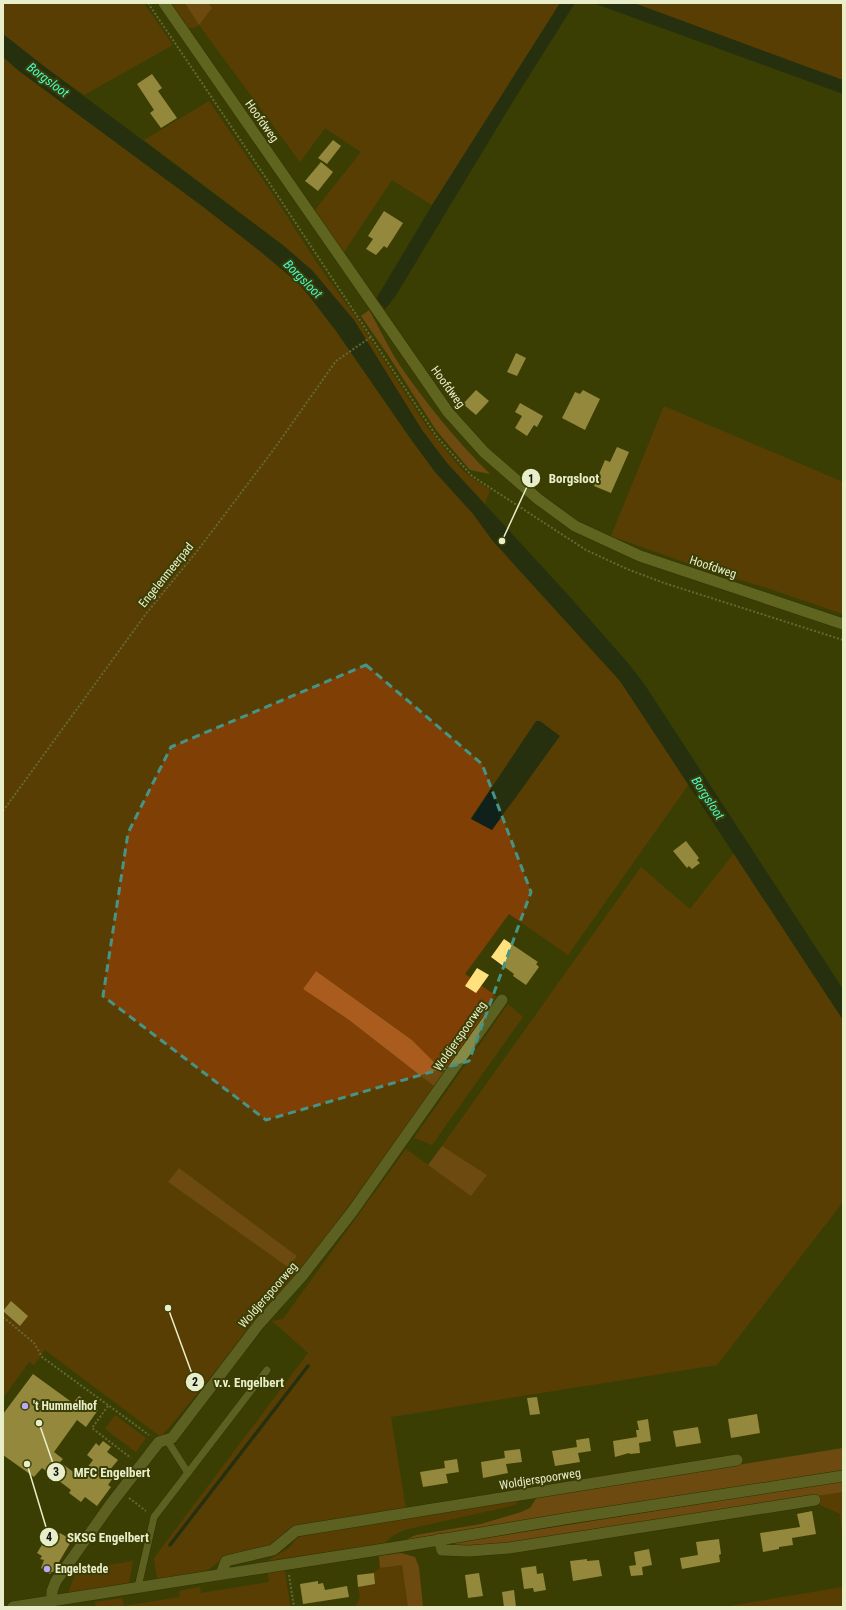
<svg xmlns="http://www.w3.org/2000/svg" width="846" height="1610" viewBox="0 0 846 1610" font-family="'Roboto Condensed',sans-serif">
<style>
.green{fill:#7f3f05;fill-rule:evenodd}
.forest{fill:#aa5c1f}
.water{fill:#10211c}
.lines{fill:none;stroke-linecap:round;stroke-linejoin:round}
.stream{stroke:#10211c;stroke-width:3.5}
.building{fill:#ffe27e}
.service-casing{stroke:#212400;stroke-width:8}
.minor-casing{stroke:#212400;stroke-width:12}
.tertiary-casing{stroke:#212400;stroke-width:12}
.secondary-casing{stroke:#212400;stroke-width:12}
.path{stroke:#979b6d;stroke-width:2;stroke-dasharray:2 2;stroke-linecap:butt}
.service{stroke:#858b46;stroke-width:7}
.minor{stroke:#858b46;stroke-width:11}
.tertiary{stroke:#858b46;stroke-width:11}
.secondary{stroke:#8c9340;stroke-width:11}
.marked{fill:none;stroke:#469485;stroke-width:3;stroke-dasharray:8 5;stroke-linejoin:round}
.poi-dot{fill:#baaaf6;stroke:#3a3e04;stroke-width:1.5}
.labels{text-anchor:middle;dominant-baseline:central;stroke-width:4;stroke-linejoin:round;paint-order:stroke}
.street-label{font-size:12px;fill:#e9eeca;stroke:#3a3e04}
.poi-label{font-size:12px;font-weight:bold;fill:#e9eeca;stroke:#3a3e04;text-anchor:start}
.water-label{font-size:13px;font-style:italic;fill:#41f8cf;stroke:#3a3e04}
.leader{fill:none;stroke:#e9eeca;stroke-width:1.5}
.callout-dot{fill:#e9eeca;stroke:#3a3e04;stroke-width:1.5}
.mark-label{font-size:12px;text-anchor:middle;font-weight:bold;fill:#111}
.callout-label{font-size:13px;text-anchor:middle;font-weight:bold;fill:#e9eeca;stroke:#3a3e04;stroke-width:4;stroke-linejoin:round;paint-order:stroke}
</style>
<rect width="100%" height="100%" fill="#3a3e04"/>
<g class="green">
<polygon points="3,3 144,3 173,45 84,95 45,67 3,34"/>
<polygon points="170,3 185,3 199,25 212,8 208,3 560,3 432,205 392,180 344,252 315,210 361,152 325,128 300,162 199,25 194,28 187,28"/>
<polygon points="634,3 843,3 843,80"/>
<path d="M3,57L19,71L202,206L261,252L298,283L310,297L336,331L410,438L435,472L474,514L492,540L620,681L689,784L568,955L509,914L465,974L499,998L445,1073L412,1040L316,971L303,989L349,1020L435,1087L307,1263L161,1437L45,1350L34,1365L29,1362L3,1398ZM536,721L492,830L471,818ZM179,1168L297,1256L289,1268L168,1182Z"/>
<polygon points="209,101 272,193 317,263 357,319 427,427 462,470 473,479 490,490 485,504 447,463 422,430 354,320 284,246 144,140"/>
<polygon points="664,406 843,482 843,614 770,589 701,568 611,536"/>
<polygon points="734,853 843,1020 843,1202 717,1365 391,1417 406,1509 288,1529 272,1546 227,1556 206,1571 157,1579 154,1558 308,1353 272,1321 283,1319 406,1149 471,1196 487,1175 442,1146 641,867 690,909"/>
<polygon points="508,1004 523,1017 432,1145 414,1138"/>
<polygon points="115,1415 146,1438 136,1452 105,1429"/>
<polygon points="843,1492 843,1541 840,1514 818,1504 817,1496"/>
<polygon points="519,1500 515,1505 404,1530 391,1537 385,1543 267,1561 289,1548 297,1538 310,1533"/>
<polygon points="133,1561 129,1583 68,1593 77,1570"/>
<polygon points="402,1565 408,1607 355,1607 360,1598 358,1587 375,1584 374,1572 380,1568"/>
<polygon points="285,1571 290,1606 96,1607 95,1602 122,1598 124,1606 180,1597 179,1591 200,1587 201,1593 269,1582 268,1573"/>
<polygon points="843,1587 843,1607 724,1607"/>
</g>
<g class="forest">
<polygon points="185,3 208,3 212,8 199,25"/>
<path d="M369,310C380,329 389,349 401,367C426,403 458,443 490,474L470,470L436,430L388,355L361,316Z"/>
<polygon points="316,971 412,1040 445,1073 435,1087 349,1020 303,989"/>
<polygon points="442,1146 487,1175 471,1196 428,1165"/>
<polygon points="179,1168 297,1256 289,1268 168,1182"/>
<polygon points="843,1448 843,1470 405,1540 416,1535 481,1524 521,1512 530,1508 537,1497"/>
<polygon points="843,1481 843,1492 507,1544 466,1547 454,1546 455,1543"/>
<polygon points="401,1553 415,1557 419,1567 423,1607 408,1607 402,1565 380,1568 379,1556"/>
</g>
<g class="water">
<polygon points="560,3 575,3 509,108 395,297 385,309 376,299 432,205"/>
<polygon points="593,3 634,3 843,80 843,94"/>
<polygon points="3,34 45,67 284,246 312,270 354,320 422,430 447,463 571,598 628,663 645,685 843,989 843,1020 620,681 492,540 473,514 435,472 410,438 336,331 310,297 298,283 261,252 202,206 19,71 3,57"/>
<polygon points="536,721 540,721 560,736 492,830 471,819"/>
</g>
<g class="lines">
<polyline class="stream" points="170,1545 308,1366"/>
</g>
<g class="building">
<polygon points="152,74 162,88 158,91 177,118 161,128 150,113 154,110 137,84"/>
<polygon points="333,140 341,146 327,164 318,158"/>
<polygon points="321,162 333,172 318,191 305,181"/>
<polygon points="384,211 403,223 387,248 384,246 376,255 366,249 373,239 368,236"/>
<polygon points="516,353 526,358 517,376 507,372"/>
<polygon points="476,390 489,401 476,415 463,404"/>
<polygon points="583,390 600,399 585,430 562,418 575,392 580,394"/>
<polygon points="520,403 543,416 537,427 534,425 527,436 515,428 522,416 515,412"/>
<polygon points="617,447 629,452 611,493 594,486 605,460 610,462"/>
<polygon points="686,841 699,858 697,860 700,863 692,869 689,866 687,868 673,851"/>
<polygon points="504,939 538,962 536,964 539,967 526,985 513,976 514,974 491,957"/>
<polygon points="477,968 489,975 476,993 465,986"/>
<polygon points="11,1301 28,1316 20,1326 3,1311"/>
<polygon points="33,1374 73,1403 79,1396 98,1410 86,1427 77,1420 54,1452 63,1459 60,1462 80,1477 93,1460 87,1455 96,1443 99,1446 103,1441 111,1447 107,1452 118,1460 109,1471 115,1475 108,1485 111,1487 97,1506 85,1497 81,1502 69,1493 71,1490 42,1468 34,1477 3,1455 3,1414"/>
<polygon points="537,1397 540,1414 530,1415 527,1398"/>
<polygon points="757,1414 760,1433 731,1438 728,1419"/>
<polygon points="648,1419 651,1441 639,1443 640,1453 630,1454 629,1453 615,1457 613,1441 637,1437 636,1430 639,1430 637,1421"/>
<polygon points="698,1427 701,1443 676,1447 673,1431"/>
<polygon points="589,1438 591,1451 578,1453 580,1462 555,1466 552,1451 577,1447 576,1440"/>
<polygon points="520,1449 522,1462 506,1464 508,1473 483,1478 481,1462 505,1458 504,1451"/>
<polygon points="457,1459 459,1472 446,1474 448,1483 423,1487 420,1472 445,1468 444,1461"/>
<polygon points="812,1511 816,1534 792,1538 793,1545 779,1547 779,1549 763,1552 760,1533 800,1527 797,1514"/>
<polygon points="60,1533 72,1540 53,1572 51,1572 50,1574 41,1568 44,1560 40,1559 42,1556 37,1553 43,1543 46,1545 51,1534 57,1537"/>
<polygon points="719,1539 721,1554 719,1555 720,1562 682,1569 680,1558 698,1555 696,1542"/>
<polygon points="649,1549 652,1565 642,1567 643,1575 631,1576 629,1566 636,1565 634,1552"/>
<polygon points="587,1559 587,1561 599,1560 602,1576 573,1581 570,1561"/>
<polygon points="536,1566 537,1574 543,1573 546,1590 534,1592 533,1588 524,1589 521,1568"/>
<polygon points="374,1573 375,1584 358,1587 357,1575"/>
<polygon points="479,1573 483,1596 468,1598 465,1575"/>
<polygon points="318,1581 318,1584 323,1583 325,1590 347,1586 349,1597 303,1604 300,1584"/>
<polygon points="514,1590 516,1607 504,1607 502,1592"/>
</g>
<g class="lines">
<g class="service-casing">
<g id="service">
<polyline points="167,1440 188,1473"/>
<polyline points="138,1587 154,1517 267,1370"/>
</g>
</g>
<g class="minor-casing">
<g id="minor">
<polyline points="439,1539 442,1550 469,1551 509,1548 815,1500"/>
<polyline points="221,1574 226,1561 273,1550 296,1531 737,1460"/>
<polyline points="52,1601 52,1591 56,1581 110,1505 159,1442 172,1438 259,1324 302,1276 352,1212 502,1000"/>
</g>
</g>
<g class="tertiary-casing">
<polyline id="tertiary" points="13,1607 397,1547 564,1519 843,1476"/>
</g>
<g class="secondary-casing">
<polyline id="secondary" points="164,3 448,412 484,452 538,499 575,526 640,556 843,624"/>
</g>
<g class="path">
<polyline points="148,3 268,181 437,437 472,476 586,550 627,569 664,583 843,640"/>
<polyline points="3,811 145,615 198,550 274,449 336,361 371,337"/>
<polyline points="3,1317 34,1343 42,1357 149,1435"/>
<polyline points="108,1406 92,1428 131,1458"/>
<polyline points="129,1498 146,1511"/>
<polyline points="289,1575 294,1607"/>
</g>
<use href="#service" class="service"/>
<use href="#minor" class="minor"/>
<use href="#tertiary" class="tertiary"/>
<use href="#secondary" class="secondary"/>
</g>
<path d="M0 0H846V1610H0ZM366,665L482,764L531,892L469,1061L266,1120L103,996L128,833L171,747Z" fill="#3a3e04" fill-opacity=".55" fill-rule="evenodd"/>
<path class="marked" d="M366,665L482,764L531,892L469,1061L266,1120L103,996L128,833L171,747Z"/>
<g class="poi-dot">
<circle cx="25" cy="1406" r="4"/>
<circle cx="47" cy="1569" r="4"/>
</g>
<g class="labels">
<g class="street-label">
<text transform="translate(262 121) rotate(55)">Hoofdweg</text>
<text transform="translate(448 387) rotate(54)">Hoofdweg</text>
<text transform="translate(713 567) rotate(18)">Hoofdweg</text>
<text transform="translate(166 575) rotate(-51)">Engelenmeerpad</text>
<text transform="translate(460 1036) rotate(-55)">Woldjerspoorweg</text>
<text transform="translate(268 1295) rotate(-49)">Woldjerspoorweg</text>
<text transform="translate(540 1479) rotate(-9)">Woldjerspoorweg</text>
</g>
<g class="poi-label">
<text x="33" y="1406">'t Hummelhof</text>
<text x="55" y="1569">Engelstede</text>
</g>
<g class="water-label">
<text transform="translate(48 80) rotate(37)">Borgsloot</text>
<text transform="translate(303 279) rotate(45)">Borgsloot</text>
<text transform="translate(708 798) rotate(57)">Borgsloot</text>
</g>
</g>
<path class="leader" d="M502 541L531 478M168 1308L195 1382M39 1423L56 1472M27 1464L49 1537"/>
<g class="callout-dot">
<circle cx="502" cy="541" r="4"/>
<circle cx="168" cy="1308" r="4"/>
<circle cx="39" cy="1423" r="4"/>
<circle cx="27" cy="1464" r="4"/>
<circle cx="531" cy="478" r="10"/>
<circle cx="195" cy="1382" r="10"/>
<circle cx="56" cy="1472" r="10"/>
<circle cx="49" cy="1537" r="10"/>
</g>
<g class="mark-label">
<text x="531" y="483">1</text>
<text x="195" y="1386">2</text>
<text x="56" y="1476">3</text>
<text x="49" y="1541">4</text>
</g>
<g class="callout-label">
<text x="574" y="483">Borgsloot</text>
<text x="249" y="1387">v.v. Engelbert</text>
<text x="112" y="1477">MFC Engelbert</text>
<text x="108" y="1542">SKSG Engelbert</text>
</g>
<rect width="846" height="1610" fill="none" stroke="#e9eeca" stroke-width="8"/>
</svg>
